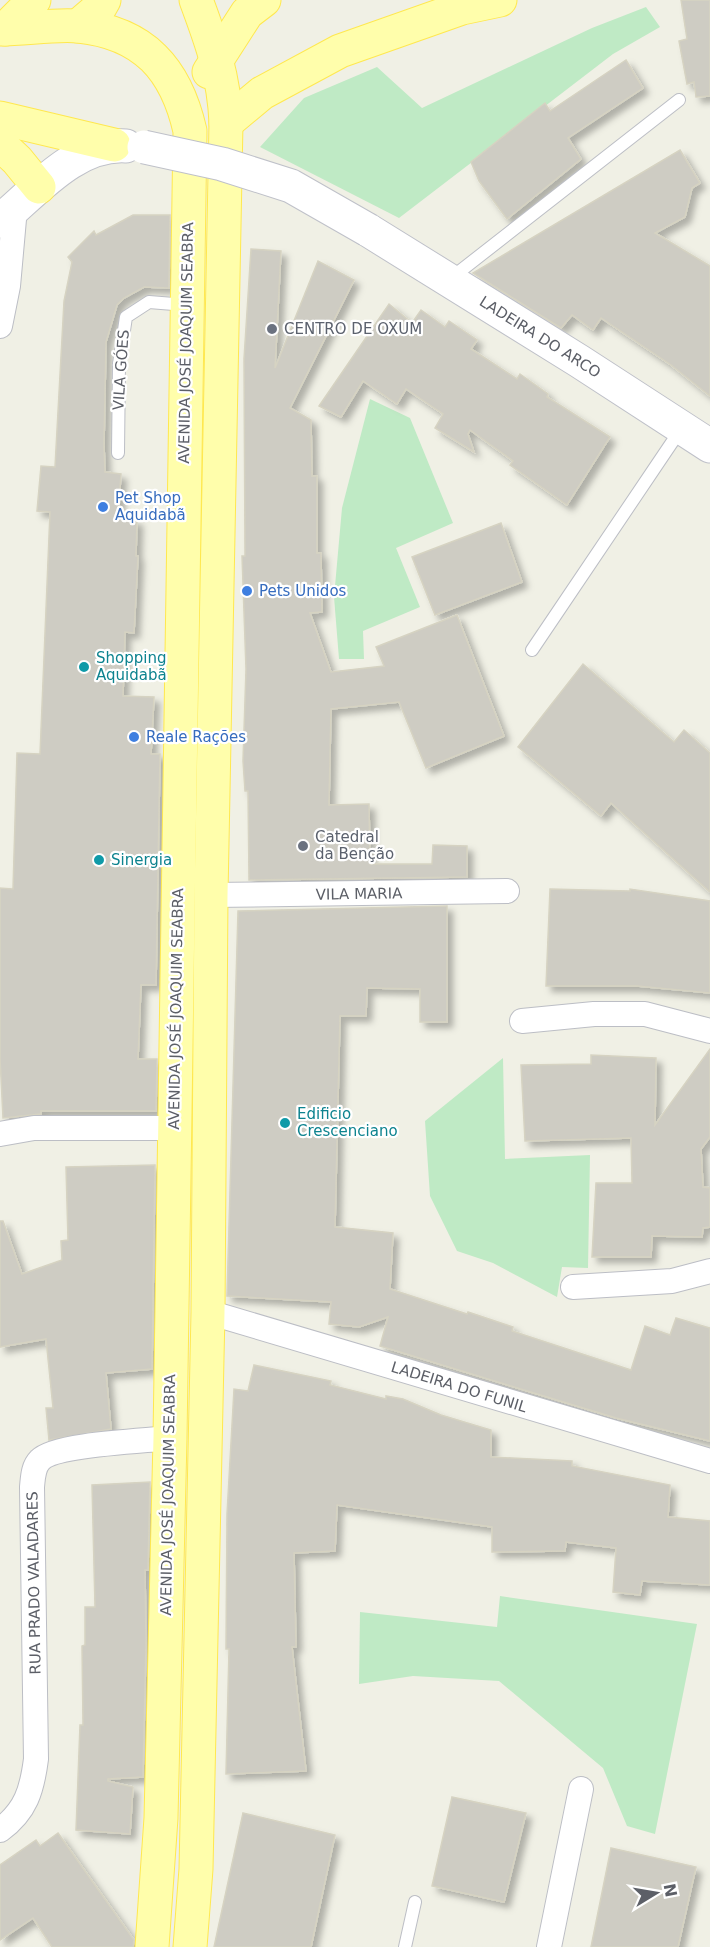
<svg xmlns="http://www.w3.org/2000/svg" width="710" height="1947" viewBox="0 0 710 1947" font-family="'DejaVu Sans',sans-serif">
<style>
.green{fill:#bfeac5}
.building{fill:#ceccc3;stroke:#d6d3c2;stroke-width:1.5;filter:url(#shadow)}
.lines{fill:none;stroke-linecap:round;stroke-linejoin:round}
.service-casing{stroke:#bcbec5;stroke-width:14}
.minor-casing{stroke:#bcbec5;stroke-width:26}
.secondary-casing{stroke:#bfc1c9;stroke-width:35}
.primary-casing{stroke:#ffe84f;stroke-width:35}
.service{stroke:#fff;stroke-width:12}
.minor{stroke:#fff;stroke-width:24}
.secondary{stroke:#fff;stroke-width:33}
.primary{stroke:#fffeab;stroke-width:33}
.secondary-bridge-casing{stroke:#bfc1c9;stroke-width:35;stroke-linecap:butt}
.secondary-bridge{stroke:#fff;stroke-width:33}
.worship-dot{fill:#6b7280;stroke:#fff;stroke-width:2}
.shop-dot{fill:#3f7fe0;stroke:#fff;stroke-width:2}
.culture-dot{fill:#0f9aa8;stroke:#fff;stroke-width:2}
.labels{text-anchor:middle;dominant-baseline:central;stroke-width:4.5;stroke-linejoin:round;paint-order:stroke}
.worship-label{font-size:15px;fill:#5b616d;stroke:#fff;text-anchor:start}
.street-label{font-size:15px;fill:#5c5f67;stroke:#fff}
.shop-label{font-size:15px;fill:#366cbe;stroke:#fff;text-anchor:start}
.culture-label{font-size:15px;fill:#0d838f;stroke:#fff;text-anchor:start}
</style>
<defs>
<filter id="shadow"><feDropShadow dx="5.5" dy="5.5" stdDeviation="3" flood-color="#0004"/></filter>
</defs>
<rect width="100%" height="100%" fill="#f0f0e5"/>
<g class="green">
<polygon points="646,7 660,27 613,54 399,218 260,147 304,98 377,67 422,108 592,28"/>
<polygon points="370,399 410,418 453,523 396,548 420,607 363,631 364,659 339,659 334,597 342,508"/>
<polygon points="503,1058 505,1159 590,1155 588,1268 562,1267 557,1297 493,1263 457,1251 430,1196 425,1121"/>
<polygon points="500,1596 697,1624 655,1834 627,1826 603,1768 499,1681 413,1676 359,1684 360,1612 497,1627"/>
</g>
<g class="building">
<polygon points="681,0 710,0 710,96 696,97 694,82 687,84 679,41 687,39"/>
<polygon points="626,60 643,88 568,138 581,159 507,219 479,181 471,162 545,103 550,111"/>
<polygon points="680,150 700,183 692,188 685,217 655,233 710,266 710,396 671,365 601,318 593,330 572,315 561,328 473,273"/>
<polygon points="133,215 170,215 169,288 144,287 124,298 117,305 106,342 104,445 105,472 121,474 118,519 137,520 136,556 138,556 134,633 125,632 123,696 154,697 151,754 160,754 156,985 141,985 138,1059 157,1059 156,1111 41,1111 41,1114 3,1118 0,1058 0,888 13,889 17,753 40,754 50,512 37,511 41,466 55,467 64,301 72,262 68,257 94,231 96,235"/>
<polygon points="251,249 281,251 275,368 318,261 354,280 290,408 311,420 312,476 317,476 317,553 321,553 322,612 310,613 331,672 384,666 376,647 457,615 504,736 426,768 399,702 331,709 329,805 369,804 370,864 432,864 433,845 467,846 467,877 249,880 248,791 245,791 243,761 246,669 242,556 245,556 244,359"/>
<polygon points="389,304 412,323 421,310 445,327 449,321 477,340 471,349 517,379 520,374 548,394 547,397 610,437 567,505 510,465 513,461 470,430 468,434 474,452 435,428 443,414 406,389 397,404 363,381 341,417 319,406"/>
<polygon points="501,523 522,582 435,615 412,557"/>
<polygon points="583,664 674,742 684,730 710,753 710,892 611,803 601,816 518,747"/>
<polygon points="550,889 630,891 630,889 710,901 710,993 637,986 546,986"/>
<polygon points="447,906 447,1022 420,1022 420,989 367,988 366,1016 340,1016 335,1227 393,1233 390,1289 467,1314 468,1312 513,1327 512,1331 631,1370 645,1326 670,1335 676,1318 710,1328 710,1441 616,1418 380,1346 388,1317 359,1327 329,1324 331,1302 227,1296 238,911"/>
<polygon points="710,1049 710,1137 701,1149 703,1187 710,1188 710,1227 703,1228 702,1237 652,1236 651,1257 592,1257 596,1183 632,1183 631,1138 525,1141 521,1065 591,1064 591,1055 656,1058 655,1125"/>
<polygon points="155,1165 152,1369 106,1373 111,1429 49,1440 46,1408 53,1408 46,1339 0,1347 0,1221 3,1221 22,1274 62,1260 61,1241 68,1240 66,1167"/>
<polygon points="254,1365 331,1381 330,1385 386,1399 386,1396 403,1399 441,1415 491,1430 491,1457 572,1461 572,1466 670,1485 668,1517 710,1521 710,1585 642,1581 640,1595 613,1592 616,1548 566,1542 565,1551 492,1552 492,1527 337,1505 335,1551 294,1553 296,1647 292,1647 306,1771 226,1774 229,1649 226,1649 227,1514 234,1389 248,1391"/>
<polygon points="150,1482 148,1570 145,1570 146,1644 143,1777 108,1779 108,1781 133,1787 130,1834 76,1830 80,1725 83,1725 82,1646 85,1645 85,1607 95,1607 92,1485"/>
<polygon points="452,1797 526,1813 504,1902 432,1886"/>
<polygon points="243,1813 335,1835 311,1947 214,1947"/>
<polygon points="58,1833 134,1940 133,1947 52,1947 33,1918 0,1940 0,1865 36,1840 40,1846"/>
<polygon points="611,1848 696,1867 678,1947 591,1947"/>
</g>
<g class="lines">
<g class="service-casing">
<g id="service">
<polyline points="450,279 679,100"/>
<polyline points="118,453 119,364 126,317 149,302 186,305"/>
<polyline points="532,650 681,429"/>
<polyline points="405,1947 415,1902"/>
</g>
</g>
<g class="minor-casing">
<g id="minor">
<polyline points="0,326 8,286 15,208"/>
<polyline points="211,895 507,891"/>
<polyline points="522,1021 594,1014 645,1014 710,1031"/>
<polyline points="0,1134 34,1128 174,1128"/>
<polyline points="573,1287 672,1281 710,1271"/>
<polyline points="208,1312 710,1461"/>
<path d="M0,1830C26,1811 32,1790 36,1759L32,1487C33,1477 33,1467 40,1460C55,1444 145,1441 170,1438"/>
<polyline points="549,1947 581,1789"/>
</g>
</g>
<g class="secondary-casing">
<g id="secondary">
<path d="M0,221C36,191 75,143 126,146"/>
<polyline points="368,230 579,361 710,446"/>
</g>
</g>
<g class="primary-casing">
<g id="primary">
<polyline points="78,26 100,7 104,0"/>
<path d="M0,29C26,29 53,24 79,26C144,33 176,69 190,131L170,1438L161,1818L152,1947"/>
<polyline points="5,29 34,0"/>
<polyline points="209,72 247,13 264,0"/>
<polyline points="0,118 114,145"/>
<polyline points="226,123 262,93 340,51 462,8 500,0"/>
<polyline points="0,144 17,160 39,187"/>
<path d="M190,1947L196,1869L208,1312L211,895L226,123C224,76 212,43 196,0"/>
</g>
</g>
<use href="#service" class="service"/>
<use href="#minor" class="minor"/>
<use href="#secondary" class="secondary"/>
<use href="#primary" class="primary"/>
<g class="secondary-bridge-casing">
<polyline id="secondary-bridge" points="144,147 222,164 291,186 368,230"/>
</g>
<use href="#secondary-bridge" class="secondary-bridge"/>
</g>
<g class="worship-dot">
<circle cx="272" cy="329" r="6"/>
<circle cx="303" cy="846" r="6"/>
</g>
<g class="shop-dot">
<circle cx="103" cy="507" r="6"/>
<circle cx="247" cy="591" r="6"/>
<circle cx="134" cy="737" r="6"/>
</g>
<g class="culture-dot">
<circle cx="84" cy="667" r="6"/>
<circle cx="99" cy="860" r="6"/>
<circle cx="285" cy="1123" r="6"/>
</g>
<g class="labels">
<g class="worship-label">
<text x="284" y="329">CENTRO DE OXUM</text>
<text x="315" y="837">Catedral<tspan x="315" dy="17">da Benção</tspan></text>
</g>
<g class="street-label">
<text transform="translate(540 337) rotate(32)">LADEIRA DO ARCO</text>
<text transform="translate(186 343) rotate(-89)">AVENIDA JOSÉ JOAQUIM SEABRA</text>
<text transform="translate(121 370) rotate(-86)">VILA GÓES</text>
<text transform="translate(359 894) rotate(-1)">VILA MARIA</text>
<text transform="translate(176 1009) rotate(-89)">AVENIDA JOSÉ JOAQUIM SEABRA</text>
<text transform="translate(459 1387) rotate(17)">LADEIRA DO FUNIL</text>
<text transform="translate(168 1495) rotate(-89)">AVENIDA JOSÉ JOAQUIM SEABRA</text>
<text transform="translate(34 1583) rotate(-91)">RUA PRADO VALADARES</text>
</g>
<g class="shop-label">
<text x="115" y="498">Pet Shop<tspan x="115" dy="17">Aquidabã</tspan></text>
<text x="259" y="591">Pets Unidos</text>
<text x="146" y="737">Reale Rações</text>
</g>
<g class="culture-label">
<text x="96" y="658">Shopping<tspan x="96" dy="17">Aquidabã</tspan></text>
<text x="111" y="860">Sinergia</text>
<text x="297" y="1114">Edificio<tspan x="297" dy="17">Crescenciano</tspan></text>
</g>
</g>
<g transform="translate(656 1893) rotate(79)" stroke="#ffffff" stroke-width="4.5" paint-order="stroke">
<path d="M0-4.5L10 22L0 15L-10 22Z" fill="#5c5f67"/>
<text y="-9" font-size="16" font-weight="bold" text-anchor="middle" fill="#5c5f67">N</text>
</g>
</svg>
